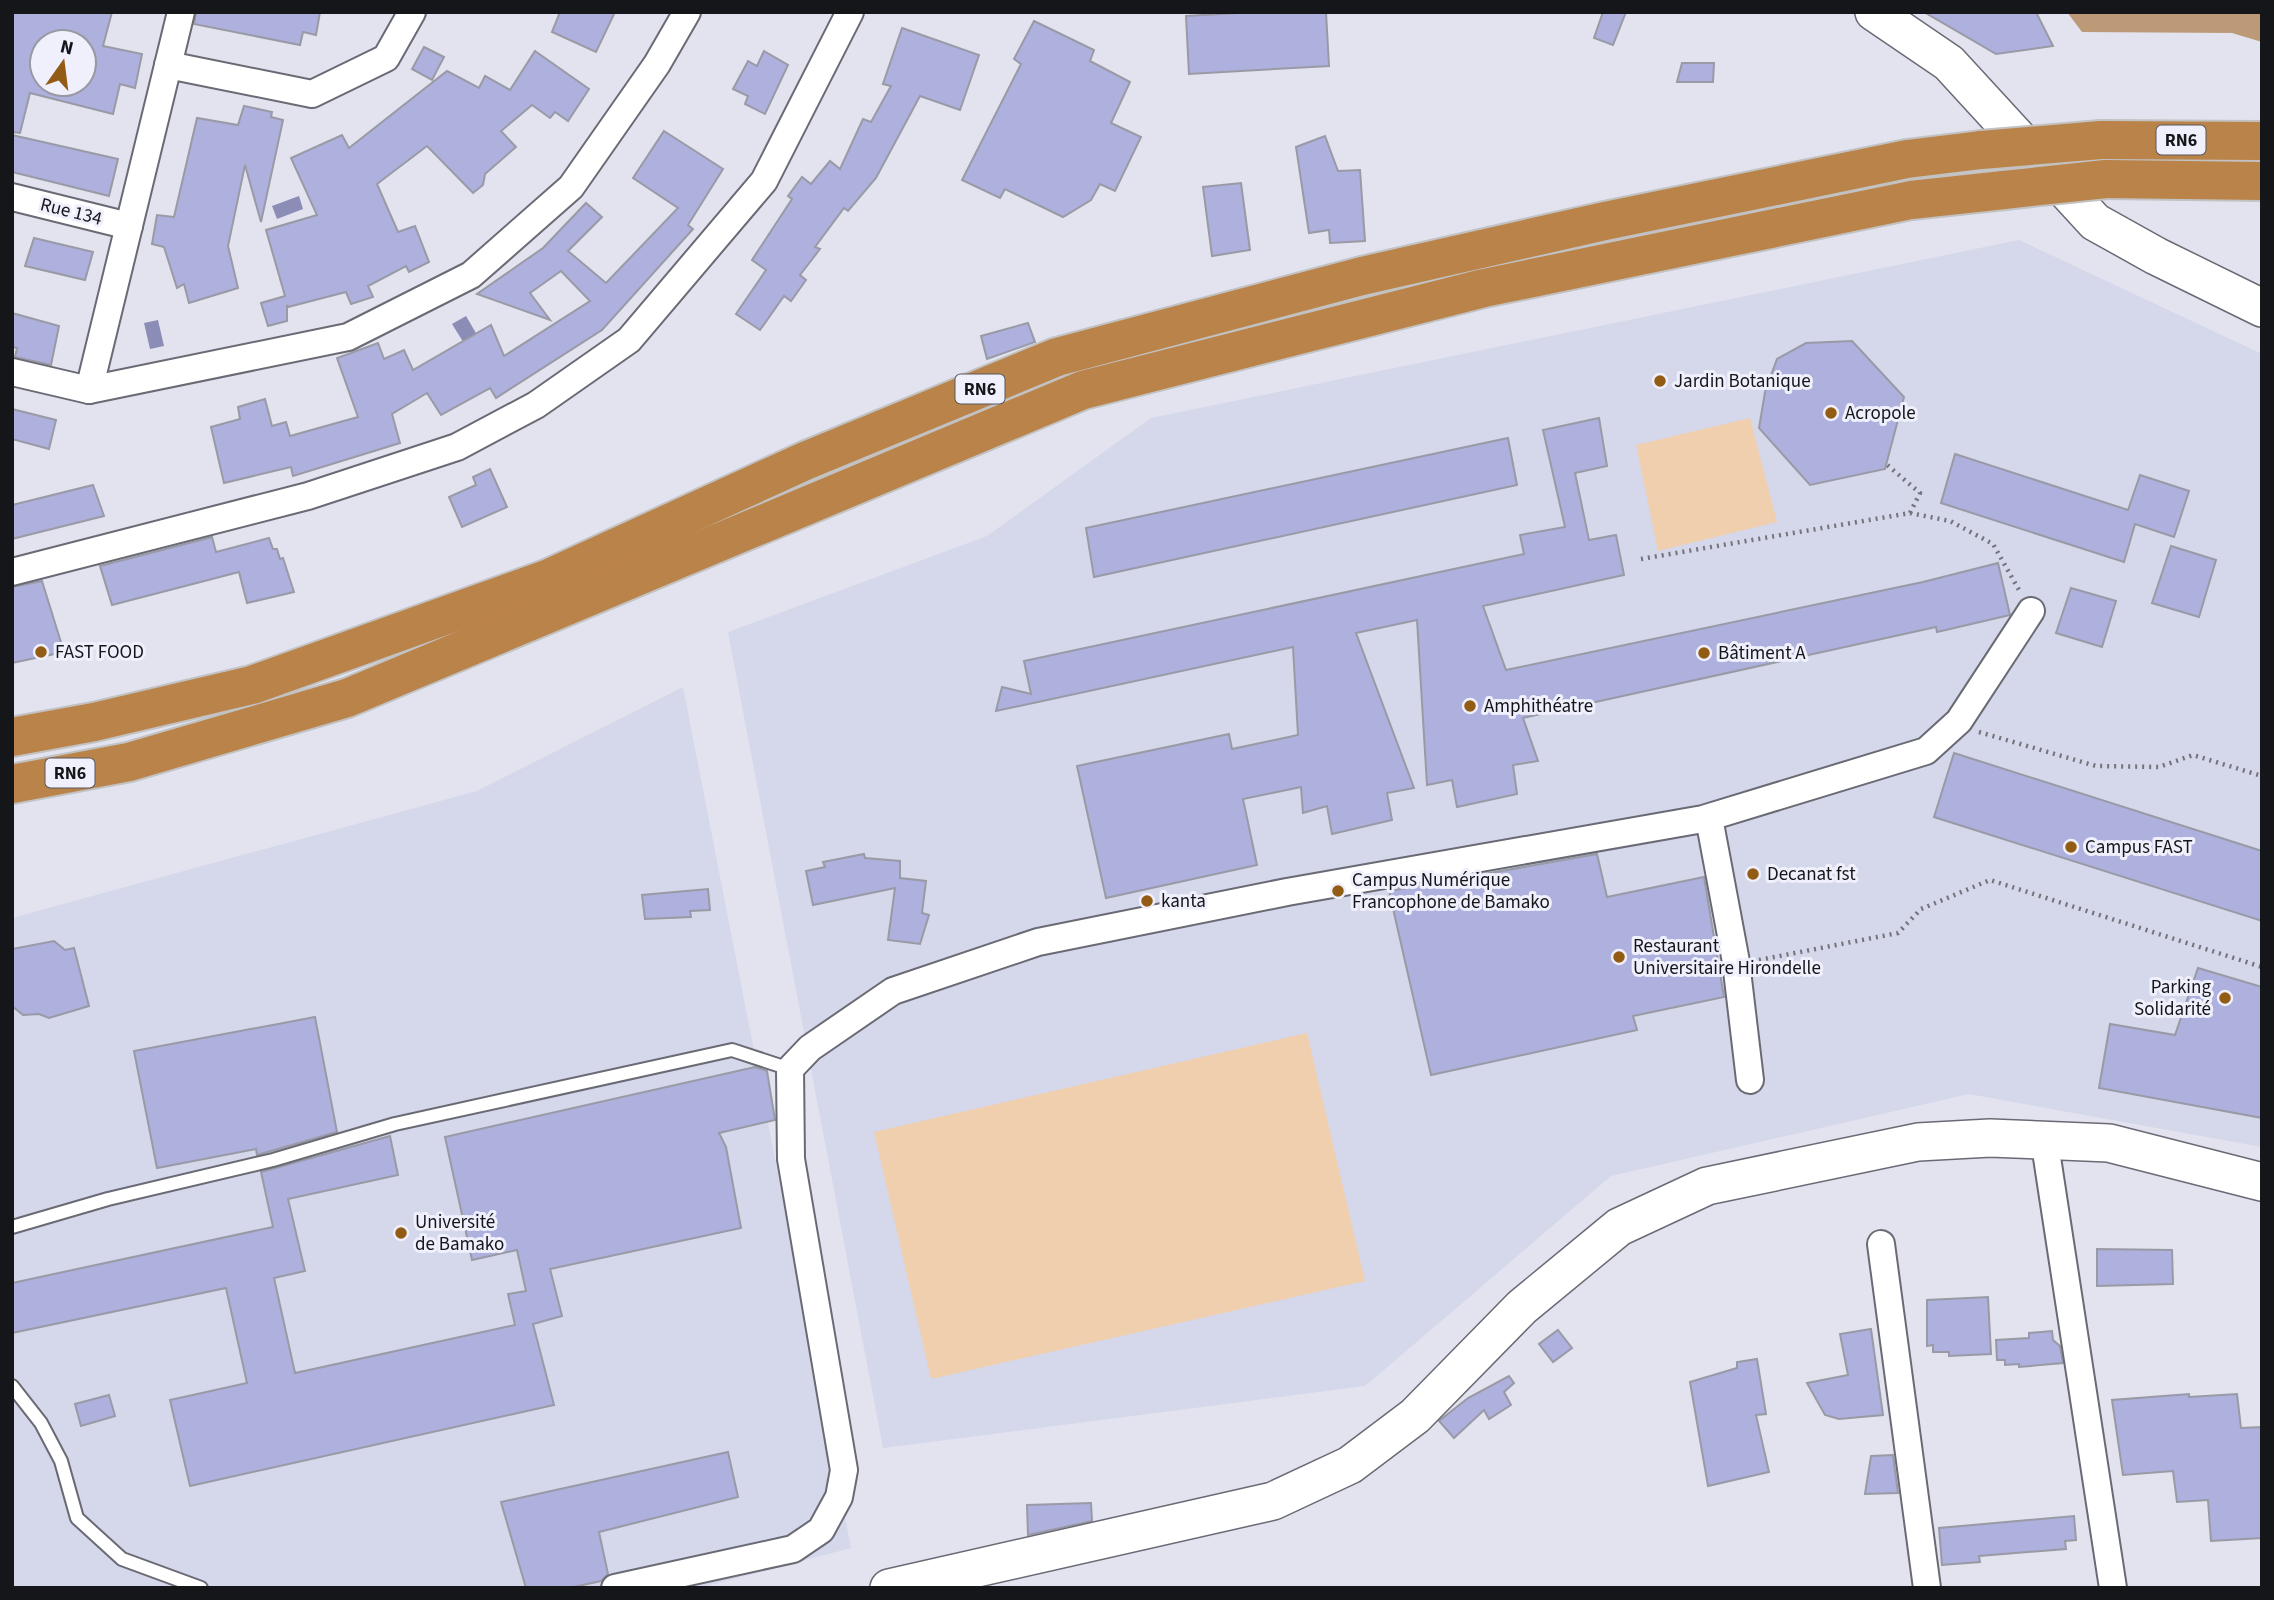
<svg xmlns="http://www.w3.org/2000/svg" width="2274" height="1600" viewBox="0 0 2274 1600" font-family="'Source Sans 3',sans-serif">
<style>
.built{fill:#d5d7ea}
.green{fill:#f0cfae}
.forest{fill:#bc9a77}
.water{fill:#8b8db7}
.building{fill:#aeb0dd;stroke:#999aa5;stroke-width:2;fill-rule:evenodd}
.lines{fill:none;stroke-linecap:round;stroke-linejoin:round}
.lane-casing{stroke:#696a74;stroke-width:16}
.street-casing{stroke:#696a74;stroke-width:30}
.secondary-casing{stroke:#696a74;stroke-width:40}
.highway-casing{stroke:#c2c2c3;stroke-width:42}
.path{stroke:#72737b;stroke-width:4.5;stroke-dasharray:2 5;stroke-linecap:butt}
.lane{stroke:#fff;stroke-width:12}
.street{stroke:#fff;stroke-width:26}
.secondary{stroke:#fff;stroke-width:37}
.highway{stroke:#ba8349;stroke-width:38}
.highway-bridge-casing{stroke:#c2c2c3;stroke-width:42;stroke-linecap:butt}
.highway-bridge{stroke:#ba8349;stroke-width:38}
.poi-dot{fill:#935c15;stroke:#eff0fc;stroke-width:2.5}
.labels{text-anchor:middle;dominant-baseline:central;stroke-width:6;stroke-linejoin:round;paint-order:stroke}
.shield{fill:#eff0fc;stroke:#56575e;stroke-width:2}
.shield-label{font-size:18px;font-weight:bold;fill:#15161a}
.street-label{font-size:19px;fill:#15161a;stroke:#eff0fc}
.poi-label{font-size:19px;fill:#15161a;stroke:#eff0fc;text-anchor:start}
</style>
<rect width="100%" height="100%" fill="#e2e3ef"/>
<g class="built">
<polygon points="2019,240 2262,354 2262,1147 1969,1094 1611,1176 1365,1386 883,1448 728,632 987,536 1151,418"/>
<polygon points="683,687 851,1548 699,1588 12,1588 12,918 477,791"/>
</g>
<g class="green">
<polygon points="1750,418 1777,522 1658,551 1636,445"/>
<polygon points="1307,1033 1365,1281 931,1379 874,1132"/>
</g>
<polygon class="forest" points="2067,12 2262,12 2262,42 2232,33 2082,32"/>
<g class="water">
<polygon points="299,196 303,209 277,219 272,206"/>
<polygon points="466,316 480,340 467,348 452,324"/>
<polygon points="158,320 164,346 150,349 144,323"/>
</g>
<g class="building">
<path d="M12,12H112L103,46L142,54L135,88L120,84L113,114L30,93L20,133L12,132ZM42,42H84V84H42Z"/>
<polygon points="196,12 320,12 316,35 303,32 300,45 194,24"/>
<polygon points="560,12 615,12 596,52 552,32"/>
<polygon points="1255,12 1326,12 1329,66 1189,74 1186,16"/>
<polygon points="1603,12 1626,12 1613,45 1594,38"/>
<polygon points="1924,12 2036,12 2053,46 1996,54"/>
<polygon points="1034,21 1094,50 1090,61 1130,82 1111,123 1141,137 1115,191 1100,184 1091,200 1063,217 1005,189 1000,198 962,180 1021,64 1014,59"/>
<polygon points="902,28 979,55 960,110 920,96 876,178 848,211 844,208 815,247 820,249 800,275 806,280 791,301 784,296 760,330 736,314 766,270 752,260 792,199 788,196 802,177 811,184 830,161 840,169 863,119 871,122 891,86 883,84"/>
<polygon points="424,47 444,57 432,80 412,69"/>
<polygon points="535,51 589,89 568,121 555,112 550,118 532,105 501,131 516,147 485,174 483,185 473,193 427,146 377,184 398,232 415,226 429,262 409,272 406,266 368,286 373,297 351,304 346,292 288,307 287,305 287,321 268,326 261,303 285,296 266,230 317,215 291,158 342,135 349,148 447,71 479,88 485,76 510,90"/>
<polygon points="764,51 788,65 765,114 745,104 748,96 733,89 748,61 757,66"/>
<polygon points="1682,63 1714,63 1713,82 1677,82"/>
<polygon points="244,106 272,112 271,117 283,120 261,222 245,165 228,246 238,288 189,303 184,284 177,288 164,247 152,244 157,215 174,217 197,118 238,125"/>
<polygon points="664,131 723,169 688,225 693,229 602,330 496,398 490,388 441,415 427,393 392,414 400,443 293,476 291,467 224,483 211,427 240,419 238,407 265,399 272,426 286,422 290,436 358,417 337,358 378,343 384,359 404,350 413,370 491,325 504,356 590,301 561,271 530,293 550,320 477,294 543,248 586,203 602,217 568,251 606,283 678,208 633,178"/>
<polygon points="12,135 118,159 109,196 12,172"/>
<polygon points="1325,136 1338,171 1360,170 1365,241 1330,243 1329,230 1309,233 1296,147"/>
<polygon points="1241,183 1250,250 1212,256 1203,187"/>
<polygon points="34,238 93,252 85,280 25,266"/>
<polygon points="12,313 59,326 51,365 15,357 17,348 12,347"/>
<polygon points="1028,323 1035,342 987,359 981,336"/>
<polygon points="1852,341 1904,397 1885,469 1810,485 1759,428 1765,392 1777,359 1806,343"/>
<polygon points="12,409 56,420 49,449 12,439"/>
<polygon points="1599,418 1607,466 1575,473 1589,540 1616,535 1624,575 1483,606 1506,670 1923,582 1998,563 2010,615 1937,632 1936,627 1523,718 1538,761 1513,765 1517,794 1457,807 1452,780 1427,785 1417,620 1356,633 1414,788 1387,793 1392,820 1332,834 1327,806 1303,813 1301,787 1243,799 1257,865 1106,898 1077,766 1229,734 1232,749 1298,735 1293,647 996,711 1002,687 1031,694 1024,661 1524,554 1520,535 1565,527 1543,430"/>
<polygon points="1508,438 1517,485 1094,577 1086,528"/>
<polygon points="1955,454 2128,510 2140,475 2189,491 2174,537 2135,524 2124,562 1941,503"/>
<polygon points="490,469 507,507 462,527 449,497 476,485 473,477"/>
<polygon points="93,485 104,516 12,539 12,505"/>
<polygon points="212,537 216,552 269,538 273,549 277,549 280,559 283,558 294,592 247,603 239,572 112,605 100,566"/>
<polygon points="2171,546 2216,560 2199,617 2152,603"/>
<polygon points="42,581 64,652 12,663 12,587"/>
<polygon points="2071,588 2116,601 2102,647 2056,633"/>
<polygon points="1954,753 2262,851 2262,921 1934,817"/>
<polygon points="864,854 865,858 900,861 900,878 926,881 922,913 929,915 920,944 888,940 895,888 813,905 806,871 825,867 823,862"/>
<polygon points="1597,854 1607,897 1704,877 1724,997 1633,1016 1637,1030 1431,1075 1389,891"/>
<polygon points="708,889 710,910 690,911 691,917 645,919 642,895"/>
<polygon points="54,941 65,950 74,948 89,1006 49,1018 39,1014 23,1015 12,1006 12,949"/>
<polygon points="2198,968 2262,987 2262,1118 2099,1088 2110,1024 2175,1035"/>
<polygon points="315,1017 337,1132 257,1155 256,1149 157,1168 134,1051"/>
<polygon points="755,1067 767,1071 775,1120 719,1133 726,1147 741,1228 550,1269 562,1316 533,1324 554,1405 190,1486 170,1400 247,1383 226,1288 12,1333 12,1283 273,1227 261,1172 390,1136 398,1175 288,1199 305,1271 274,1278 295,1373 515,1325 508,1294 526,1291 517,1250 472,1260 445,1137"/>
<polygon points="2097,1249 2172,1250 2173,1284 2097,1286"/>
<polygon points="1988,1297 1991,1354 1949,1356 1949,1352 1933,1352 1933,1345 1927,1346 1927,1300"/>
<polygon points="1871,1329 1883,1415 1839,1419 1825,1415 1807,1383 1848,1375 1840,1334"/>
<polygon points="1558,1330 1572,1348 1553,1362 1539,1344"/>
<polygon points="2052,1331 2053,1340 2060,1346 2063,1363 2019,1367 2019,1364 2005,1365 2005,1360 1997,1360 1996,1340 2029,1338 2029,1333"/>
<polygon points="1757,1359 1766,1414 1756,1415 1769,1472 1708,1486 1690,1382 1737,1368 1737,1362"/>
<polygon points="1509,1376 1514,1383 1504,1392 1511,1405 1489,1419 1484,1410 1454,1438 1439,1421 1468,1398"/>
<polygon points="2189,1394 2189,1397 2237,1394 2241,1428 2262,1427 2262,1538 2211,1541 2208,1500 2177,1502 2173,1471 2123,1475 2112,1400"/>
<polygon points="109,1395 115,1416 81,1426 75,1404"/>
<polygon points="728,1452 738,1497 599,1532 608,1574 601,1581 569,1588 526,1588 501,1502"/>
<polygon points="1893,1455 1898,1493 1865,1494 1871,1456"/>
<polygon points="1091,1503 1092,1521 1028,1535 1027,1505"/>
<polygon points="2074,1516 2076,1540 2065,1541 2066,1549 1979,1556 1980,1562 1942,1565 1939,1528"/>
</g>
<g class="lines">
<g class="lane-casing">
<g id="lane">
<polyline points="12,1227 108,1199 273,1160 395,1124 732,1050 790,1069"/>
<polyline points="12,1386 41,1423 61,1461 77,1518 122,1559 201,1588"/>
</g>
</g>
<g class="street-casing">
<g id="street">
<polyline points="168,65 312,94 386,58 412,12"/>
<polyline points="12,197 129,226"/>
<polyline points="12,372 89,390 348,337 471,275 571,187 657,64 687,12"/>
<polyline points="89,390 181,12"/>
<polyline points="12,572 308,496 457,447 536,405 629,340 764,181 850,12"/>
<polyline points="1709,818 1736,962 1750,1080"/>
<polyline points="2044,1138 2113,1588"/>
<polyline points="1881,1244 1927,1588"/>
<polyline points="615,1588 793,1549 821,1530 839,1497 844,1470 791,1159 790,1069 810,1048 893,991 1038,942 1287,892 1703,819 1926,751 1959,721 2031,611"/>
</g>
</g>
<g class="secondary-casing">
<g id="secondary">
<polyline points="1874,12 1949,63 2095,222 2156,256 2262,308"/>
<polyline points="889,1588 1273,1501 1350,1465 1415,1416 1522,1307 1619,1227 1707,1186 1918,1142 1990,1138 2109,1143 2262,1182"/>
</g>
</g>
<g class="highway-casing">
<g id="highway">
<polyline points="2101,140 2262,141"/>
<polyline points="2106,179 2262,181"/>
<polyline points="12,737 94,722 252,685 547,579 805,461 1057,357 1362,276 1605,221 1907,159 1981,150"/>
<polyline points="12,784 129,762 347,698 1083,390 1484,288 1911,200 2004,190"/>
</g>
</g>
<g class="path">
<polyline points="1910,513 1950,521 1993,544 2019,590"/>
<polyline points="1641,559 1910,513 1920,493 1886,464"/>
<polyline points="1979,732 2096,766 2159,767 2193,755 2262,776"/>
<polyline points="1759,960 1898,933 1921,909 1990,880 2262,967"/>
</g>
<use href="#lane" class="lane"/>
<use href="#street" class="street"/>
<use href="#secondary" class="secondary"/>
<use href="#highway" class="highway"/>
<g class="highway-bridge-casing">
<g id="highway-bridge">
<polyline points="1981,150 2101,140"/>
<polyline points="2004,190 2106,179"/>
</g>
</g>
<use href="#highway-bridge" class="highway-bridge"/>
</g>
<g class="poi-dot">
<circle cx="1660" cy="381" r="7"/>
<circle cx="1831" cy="413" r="7"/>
<circle cx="41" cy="652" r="7"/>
<circle cx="1704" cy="653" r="7"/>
<circle cx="1470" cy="706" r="7"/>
<circle cx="2071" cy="847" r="7"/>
<circle cx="1753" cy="874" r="7"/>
<circle cx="1338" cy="891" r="7"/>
<circle cx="1147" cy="901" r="7"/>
<circle cx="1619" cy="957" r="7"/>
<circle cx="2225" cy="998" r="7"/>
<circle cx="401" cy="1233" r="7"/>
</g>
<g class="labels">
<g class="shield">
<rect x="2156.5" y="125.5" width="49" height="29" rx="5"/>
<rect x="955.5" y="374.5" width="49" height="29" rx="5"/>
<rect x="45.5" y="758.5" width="49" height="29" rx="5"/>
</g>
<g class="shield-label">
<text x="2181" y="140">RN6</text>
<text x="980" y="389">RN6</text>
<text x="70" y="773">RN6</text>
</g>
<g class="street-label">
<text transform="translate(71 212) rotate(14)">Rue 134</text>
</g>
<g class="poi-label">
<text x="1674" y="381">Jardin Botanique</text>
<text x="1845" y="413">Acropole</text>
<text x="55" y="652">FAST FOOD</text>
<text x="1718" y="653">Bâtiment A</text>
<text x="1484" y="706">Amphithéatre</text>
<text x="2085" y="847">Campus FAST</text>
<text x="1767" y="874">Decanat fst</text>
<text x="1352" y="880">Campus Numérique<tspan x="1352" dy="22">Francophone de Bamako</tspan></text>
<text x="1161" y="901">kanta</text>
<text x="1633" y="946">Restaurant<tspan x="1633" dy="22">Universitaire Hirondelle</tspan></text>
<text x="2211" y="987" text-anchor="end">Parking<tspan x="2211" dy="22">Solidarité</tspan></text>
<text x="415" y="1222">Université<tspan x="415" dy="22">de Bamako</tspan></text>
</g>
</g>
<rect width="2274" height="1600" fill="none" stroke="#15161a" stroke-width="28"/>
<g transform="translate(63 63) rotate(14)"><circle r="33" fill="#eff0fc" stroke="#9899a2" stroke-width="2"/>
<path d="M0-5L12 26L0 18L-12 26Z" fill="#935c15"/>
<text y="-10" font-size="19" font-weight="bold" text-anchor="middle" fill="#15161a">N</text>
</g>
</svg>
